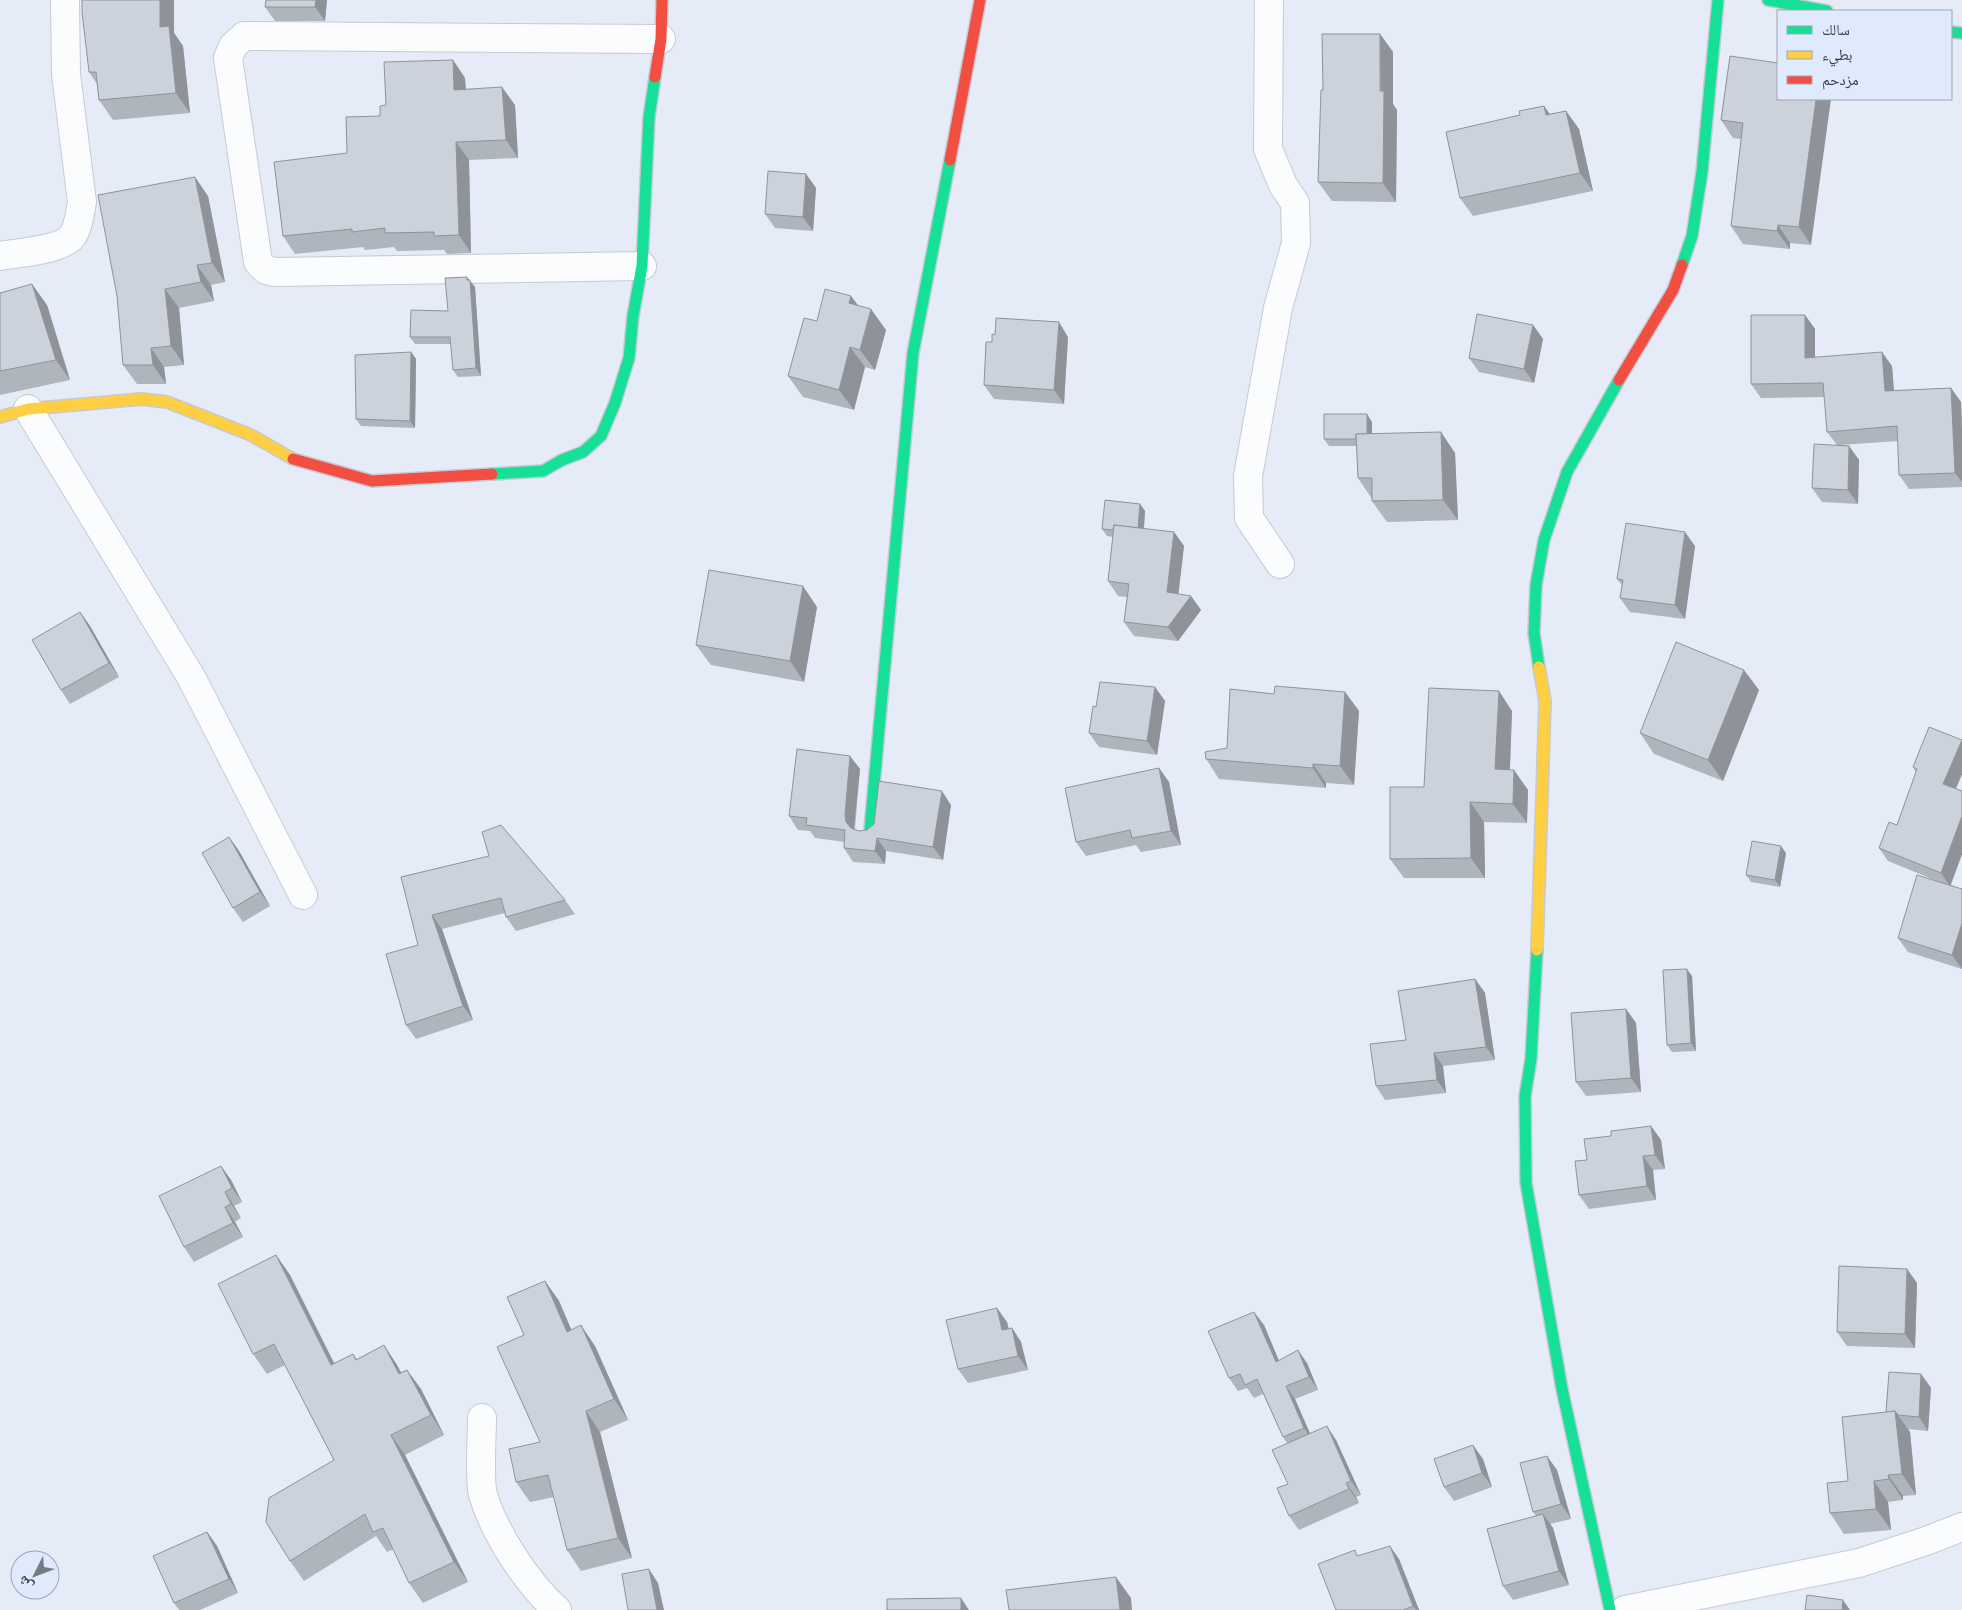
<svg xmlns="http://www.w3.org/2000/svg" width="1962" height="1610" viewBox="0 0 1962 1610" font-family="Arial,'Noto Naskh Arabic',sans-serif">
<style>
.lines{fill:none;stroke-linecap:round;stroke-linejoin:round}
.street-casing{stroke:#c5cad4;stroke-width:30}
.fast-casing{stroke:#c5cad4;stroke-width:14}
.slow-casing{stroke:#c5cad4;stroke-width:14}
.jam-casing{stroke:#c5cad4;stroke-width:14}
.street{stroke:#fbfcfe;stroke-width:28}
.fast{stroke:#16e098;stroke-width:11}
.slow{stroke:#ffcf43;stroke-width:11}
.jam{stroke:#f24e42;stroke-width:11}
.wall{fill:#afb5bc}
.shaded-wall{fill:#8f9399}
.building{fill:#ccd2db;stroke:#8f9399}
</style>
<rect width="100%" height="100%" fill="#e6ecf7"/>
<g class="lines">
<g class="street-casing">
<g id="street">
<polyline points="1269,0 1268,149 1283,185 1295,203 1296,243 1278,308 1248,476 1249,518 1280,564"/>
<path d="M0,256C17,253 64,250 73,235C79,226 80,212 82,202L66,74L65,0"/>
<polyline points="642,266 275,272 266,270 258,262 228,58 233,46 244,36 661,39"/>
<polyline points="28,409 191,677 303,895"/>
<path d="M482,1418C482,1436 479,1480 483,1495C495,1534 527,1583 557,1610"/>
<polyline points="1625,1610 1859,1563 1926,1541 1962,1527"/>
</g>
</g>
<g class="fast-casing">
<g id="fast">
<polyline points="1768,0 1827,11"/>
<polyline points="1951,32 1962,33"/>
<polyline points="1682,265 1692,236 1702,172 1718,0"/>
<polyline points="492,474 543,471 562,460 583,452 601,436 615,403 629,358 633,316 642,266 649,117 655,77"/>
<polyline points="1539,667 1534,633 1536,585 1544,540 1567,472 1619,380"/>
<polyline points="870,829 913,353 950,160"/>
<polyline points="1537,950 1531,1059 1525,1096 1526,1183 1562,1389 1610,1610"/>
</g>
</g>
<g class="slow-casing">
<g id="slow">
<polyline points="0,417 28,409 142,399 167,402 251,435 293,459"/>
<polyline points="1537,950 1545,701 1539,667"/>
</g>
</g>
<g class="jam-casing">
<g id="jam">
<polyline points="655,77 661,39 662,0"/>
<polyline points="950,160 980,0"/>
<polyline points="1619,380 1673,290 1682,265"/>
<polyline points="293,459 372,481 492,474"/>
</g>
</g>
<use href="#street" class="street"/>
<use href="#fast" class="fast"/>
<use href="#slow" class="slow"/>
<use href="#jam" class="jam"/>
</g>
<g class="wall">
<polygon points="327,0 325,21 275,21 265,7"/>
<polygon points="174,33 183,46 190,113 113,120 99,100 97,84 89,72"/>
<polygon points="1380,34 1393,52 1393,104 1397,110 1396,202 1332,201 1318,182 1323,90"/>
<polygon points="1730,56 1811,245 1790,243 1790,249 1743,244 1731,226 1741,139 1733,138 1721,120"/>
<polygon points="453,60 465,78 466,89 515,105 518,158 469,160 471,253 447,254 444,250 397,251 394,247 365,250 363,247 295,254 283,236 347,153 380,116 386,105"/>
<polygon points="1544,106 1550,114 1566,111 1579,129 1593,191 1473,216 1460,198 1520,115"/>
<polygon points="806,174 816,188 813,231 775,228 765,214"/>
<polygon points="208,196 225,282 211,285 214,301 179,308 184,365 164,367 166,384 137,384 123,365"/>
<polygon points="469,280 475,287 481,376 458,377 453,370 451,344 415,344 410,337 448,311"/>
<polygon points="0,293 47,305 70,380 0,395"/>
<polygon points="851,296 858,306 886,330 875,370 865,367 854,410 803,397 788,376"/>
<polygon points="1805,315 1815,329 1815,357 1892,366 1894,391 1951,388 1961,402 1962,430 1962,487 1909,489 1899,475 1898,441 1840,445 1849,446 1859,460 1858,504 1822,502 1812,488 1837,445 1827,432 1825,397 1761,398 1751,384"/>
<polygon points="1533,325 1543,339 1534,383 1479,372 1469,358"/>
<polygon points="995,335 1068,337 1064,404 994,399 984,385 992,342"/>
<polygon points="411,352 416,359 415,428 361,426 356,419"/>
<polygon points="1372,422 1372,434 1455,453 1458,520 1387,522 1372,501 1372,499 1358,478 1357,446 1329,446 1324,439"/>
<polygon points="1140,504 1145,511 1144,529 1174,532 1184,546 1178,594 1191,596 1201,610 1178,641 1134,636 1124,622 1127,597 1118,596 1108,581 1113,537 1107,536 1102,529"/>
<polygon points="1695,546 1685,619 1630,612 1620,598 1622,585 1617,579"/>
<polygon points="817,607 804,682 711,665 696,645"/>
<polygon points="80,612 90,626 119,677 70,704 61,690"/>
<polygon points="1155,687 1165,701 1157,755 1099,747 1089,733 1096,707"/>
<polygon points="1759,690 1723,781 1654,754 1640,733"/>
<polygon points="1345,692 1359,711 1354,785 1326,783 1326,788 1219,779 1206,759 1227,748 1274,694"/>
<polygon points="1512,711 1510,770 1514,770 1528,790 1527,823 1484,822 1485,878 1404,878 1390,859 1424,787"/>
<polygon points="850,756 860,769 855,829 859,831 867,830 951,805 943,860 886,851 885,864 853,862 844,848 845,842 815,838 810,831 798,830 789,816"/>
<polygon points="1913,767 1962,774 1956,789 1962,791 1962,854 1951,885 1962,969 1908,952 1898,938 1937,881 1888,861 1879,848 1897,825 1916,772"/>
<polygon points="1159,768 1169,782 1181,845 1141,852 1136,845 1086,856 1076,842"/>
<polygon points="229,837 239,851 270,906 243,922 233,908"/>
<polygon points="1786,853 1780,887 1751,882 1746,875"/>
<polygon points="489,856 565,900 575,914 516,931 506,917 505,913 442,929 473,1020 416,1039 406,1025 418,945 401,877"/>
<polygon points="1692,976 1696,1051 1672,1052 1667,1045"/>
<polygon points="1475,979 1485,993 1495,1060 1443,1066 1446,1093 1385,1100 1376,1086 1406,1040"/>
<polygon points="1626,1009 1636,1023 1641,1092 1586,1096 1576,1082"/>
<polygon points="1651,1126 1661,1140 1665,1169 1653,1170 1656,1200 1589,1209 1579,1195 1587,1160 1611,1136"/>
<polygon points="221,1166 231,1180 242,1202 234,1206 241,1218 235,1222 243,1237 194,1262 184,1247"/>
<polygon points="276,1255 290,1275 334,1363 353,1354 357,1359 384,1345 397,1365 401,1372 407,1370 421,1389 444,1435 405,1455 468,1582 423,1603 409,1583 394,1549 387,1552 376,1536 304,1581 290,1561 334,1460 285,1365 267,1374 253,1354"/>
<polygon points="1907,1269 1917,1283 1915,1348 1847,1346 1837,1332"/>
<polygon points="545,1281 559,1301 571,1330 595,1346 628,1420 600,1432 632,1558 581,1571 567,1550 554,1497 530,1502 516,1482 540,1442 524,1335"/>
<polygon points="1007,1322 1009,1329 1012,1328 1021,1342 1028,1370 968,1383 958,1369"/>
<polygon points="1264,1325 1278,1360 1307,1363 1318,1390 1295,1399 1310,1433 1336,1440 1361,1495 1356,1497 1359,1503 1299,1530 1289,1516 1288,1484 1287,1443 1283,1437 1263,1394 1254,1398 1247,1388 1238,1391 1229,1378"/>
<polygon points="1921,1374 1931,1388 1928,1431 1908,1429 1910,1432 1916,1495 1903,1496 1903,1500 1888,1502 1891,1530 1844,1534 1830,1513 1886,1412"/>
<polygon points="1483,1459 1492,1487 1454,1501 1444,1487"/>
<polygon points="1557,1470 1571,1519 1550,1524 1553,1528 1569,1585 1513,1600 1503,1586 1536,1516 1533,1512"/>
<polygon points="207,1532 217,1546 238,1593 200,1610 179,1610 174,1603"/>
<polygon points="1359,1555 1399,1559 1419,1610 1336,1610"/>
</g>
<g class="shaded-wall">
<polygon points="160,0 174,0 174,33 183,46 190,113 176,93 160,27"/>
<polygon points="316,0 327,0 325,21 315,7"/>
<polygon points="1380,34 1393,52 1393,104 1397,110 1396,202 1383,183"/>
<polygon points="453,60 465,78 467,108 454,90"/>
<polygon points="502,87 515,105 518,158 506,140"/>
<polygon points="1816,99 1831,99 1811,245 1799,227"/>
<polygon points="1544,106 1557,124 1546,115"/>
<polygon points="1566,111 1579,129 1593,191 1580,173"/>
<polygon points="456,142 469,160 471,253 459,235"/>
<polygon points="806,174 816,188 813,231 803,217"/>
<polygon points="195,177 208,196 225,282 212,263"/>
<polygon points="1778,225 1790,243 1790,249 1777,231"/>
<polygon points="197,265 211,285 214,301 201,282"/>
<polygon points="467,277 475,287 481,376 476,368"/>
<polygon points="32,284 47,305 70,380 56,360"/>
<polygon points="165,289 179,308 184,365 171,346"/>
<polygon points="851,296 866,316 849,303"/>
<polygon points="871,309 886,330 875,370 860,350"/>
<polygon points="1805,315 1815,329 1815,372 1805,358"/>
<polygon points="1059,322 1068,337 1064,404 1054,390"/>
<polygon points="1533,325 1543,339 1534,383 1524,369"/>
<polygon points="850,347 865,367 854,410 839,390"/>
<polygon points="151,348 164,367 166,384 153,365"/>
<polygon points="411,352 416,359 415,428 410,421"/>
<polygon points="1882,352 1892,366 1895,405 1885,391"/>
<polygon points="1951,388 1961,402 1962,430 1962,482 1955,473"/>
<polygon points="1367,414 1372,422 1372,446 1367,439"/>
<polygon points="1441,432 1455,453 1458,520 1443,500"/>
<polygon points="1849,446 1859,460 1858,504 1848,490"/>
<polygon points="1140,504 1145,511 1143,539 1138,532"/>
<polygon points="1174,532 1184,546 1177,607 1167,592"/>
<polygon points="1685,532 1695,546 1685,619 1675,605"/>
<polygon points="803,586 817,607 804,682 790,661"/>
<polygon points="1191,596 1201,610 1178,641 1168,627"/>
<polygon points="80,612 90,626 119,677 109,663"/>
<polygon points="1744,670 1759,690 1723,781 1708,760"/>
<polygon points="1155,687 1165,701 1157,755 1147,741"/>
<polygon points="1499,691 1512,711 1509,789 1495,769"/>
<polygon points="1345,692 1359,711 1354,785 1340,766"/>
<polygon points="1962,740 1962,774 1952,797 1943,784"/>
<polygon points="850,756 860,769 854,828 856,835 846,822 845,815"/>
<polygon points="1313,764 1326,783 1326,788 1313,768"/>
<polygon points="1159,768 1169,782 1181,845 1171,831"/>
<polygon points="1514,770 1528,790 1527,823 1513,804"/>
<polygon points="942,791 951,805 943,860 933,847"/>
<polygon points="1470,802 1484,822 1485,878 1471,858"/>
<polygon points="1962,816 1962,854 1950,886 1941,873"/>
<polygon points="229,837 239,851 270,906 260,892"/>
<polygon points="877,838 886,851 885,864 875,851"/>
<polygon points="1781,846 1786,853 1780,887 1775,880"/>
<polygon points="432,915 442,929 473,1020 463,1006"/>
<polygon points="1962,923 1962,969 1952,955"/>
<polygon points="1687,969 1692,976 1696,1051 1691,1043"/>
<polygon points="1475,979 1485,993 1495,1060 1486,1047"/>
<polygon points="1626,1009 1636,1023 1641,1092 1631,1078"/>
<polygon points="1434,1053 1443,1066 1446,1093 1437,1080"/>
<polygon points="1651,1126 1661,1140 1665,1169 1655,1155"/>
<polygon points="1643,1156 1653,1170 1656,1200 1647,1186"/>
<polygon points="221,1166 231,1180 242,1202 232,1188"/>
<polygon points="225,1192 234,1206 241,1218 231,1204"/>
<polygon points="225,1207 235,1222 243,1237 233,1223"/>
<polygon points="276,1255 290,1275 345,1385 331,1365"/>
<polygon points="1907,1269 1917,1283 1915,1348 1905,1334"/>
<polygon points="545,1281 559,1301 581,1352 567,1332"/>
<polygon points="997,1308 1007,1322 1012,1344 1002,1330"/>
<polygon points="1254,1312 1264,1325 1285,1375 1276,1362"/>
<polygon points="581,1325 595,1346 628,1420 614,1399"/>
<polygon points="1012,1328 1021,1342 1028,1370 1018,1356"/>
<polygon points="384,1345 397,1365 412,1394 399,1374"/>
<polygon points="1298,1350 1307,1363 1318,1390 1309,1377"/>
<polygon points="407,1370 421,1389 444,1435 431,1415"/>
<polygon points="1921,1374 1931,1388 1928,1431 1919,1417"/>
<polygon points="1286,1386 1295,1399 1313,1441 1304,1428"/>
<polygon points="586,1411 600,1432 632,1558 618,1538"/>
<polygon points="1895,1411 1910,1432 1916,1495 1902,1474"/>
<polygon points="1327,1426 1336,1440 1361,1495 1351,1481"/>
<polygon points="391,1435 405,1455 468,1582 454,1562"/>
<polygon points="1473,1445 1483,1459 1492,1487 1482,1473"/>
<polygon points="1547,1456 1557,1470 1571,1519 1561,1504"/>
<polygon points="1888,1475 1903,1496 1903,1500 1889,1479"/>
<polygon points="1874,1481 1888,1502 1891,1530 1876,1509"/>
<polygon points="1346,1483 1356,1497 1359,1503 1349,1489"/>
<polygon points="1543,1514 1553,1528 1569,1585 1559,1571"/>
<polygon points="207,1532 217,1546 238,1593 229,1579"/>
<polygon points="1390,1546 1399,1559 1419,1610 1416,1610 1413,1606"/>
<polygon points="649,1569 658,1583 664,1610 657,1610"/>
<polygon points="1116,1577 1131,1598 1132,1610 1120,1610"/>
<polygon points="961,1598 969,1610 961,1610"/>
<polygon points="1843,1600 1850,1610 1842,1610"/>
</g>
<g class="building">
<polygon points="82,0 160,0 160,27 169,26 176,93 99,100 96,72 89,72 82,12"/>
<polygon points="266,0 316,0 315,7 265,7"/>
<polygon points="1322,34 1380,34 1380,91 1384,91 1383,183 1318,182 1321,90 1323,90"/>
<polygon points="1730,56 1778,63 1778,99 1816,99 1799,227 1778,225 1777,231 1731,226 1743,123 1721,120"/>
<polygon points="453,60 454,90 502,87 506,140 456,142 459,235 434,236 434,232 385,233 385,228 352,232 352,229 283,236 274,162 347,153 346,117 380,116 380,106 386,105 384,62"/>
<polygon points="1544,106 1546,115 1566,111 1580,173 1460,198 1446,132 1520,115 1519,111"/>
<polygon points="768,171 806,174 803,217 765,214"/>
<polygon points="195,177 212,263 197,265 201,282 165,289 171,346 151,348 153,365 123,365 117,296 98,195"/>
<polygon points="467,277 467,280 470,280 476,368 453,370 450,337 410,337 411,310 448,311 445,278"/>
<polygon points="32,284 56,360 0,371 0,293"/>
<polygon points="825,289 851,296 849,303 871,309 860,350 850,347 839,390 788,376 804,318 817,321"/>
<polygon points="1477,314 1533,325 1524,369 1469,358"/>
<polygon points="1751,315 1805,315 1805,358 1882,352 1885,391 1951,388 1955,473 1899,475 1897,426 1827,432 1823,383 1751,384"/>
<polygon points="996,318 1059,322 1054,390 984,385 986,342 992,342 992,334 995,335"/>
<polygon points="411,352 410,421 356,419 355,355"/>
<polygon points="1324,414 1367,414 1367,434 1356,434 1356,439 1324,439"/>
<polygon points="1441,432 1443,500 1372,501 1372,478 1358,478 1356,434"/>
<polygon points="1814,444 1849,446 1848,490 1812,488"/>
<polygon points="1105,500 1140,504 1138,528 1114,525 1113,530 1102,529"/>
<polygon points="1626,523 1685,532 1675,605 1620,598 1623,580 1617,579"/>
<polygon points="1114,525 1174,532 1167,592 1191,596 1168,627 1124,622 1129,584 1108,581"/>
<polygon points="709,570 803,586 790,661 696,645"/>
<polygon points="80,612 109,663 61,690 32,640"/>
<polygon points="1676,642 1744,670 1708,760 1640,733"/>
<polygon points="1100,682 1155,687 1147,741 1089,733 1093,706 1096,707"/>
<polygon points="1275,686 1345,692 1340,766 1313,764 1313,768 1206,759 1205,752 1227,748 1230,689 1274,694"/>
<polygon points="1429,688 1499,691 1495,769 1514,770 1513,804 1470,802 1471,858 1390,859 1390,787 1424,787"/>
<polygon points="1929,727 1962,740 1943,784 1962,791 1962,816 1941,873 1879,848 1889,822 1897,825 1917,769 1913,767"/>
<polygon points="797,749 850,756 845,815 846,822 851,828 859,831 867,830 874,824 879,781 942,791 933,847 877,838 875,851 844,848 845,830 806,825 807,818 789,816"/>
<polygon points="1159,768 1171,831 1132,838 1130,830 1076,842 1065,788"/>
<polygon points="501,825 565,900 506,917 501,898 432,915 463,1006 406,1025 386,954 418,945 401,877 489,856 482,832"/>
<polygon points="229,837 260,892 233,908 202,853"/>
<polygon points="1752,841 1781,846 1775,880 1746,875"/>
<polygon points="1917,875 1962,889 1962,923 1952,955 1898,938"/>
<polygon points="1687,969 1691,1043 1667,1045 1663,970"/>
<polygon points="1475,979 1486,1047 1434,1053 1437,1080 1376,1086 1370,1044 1406,1040 1398,991"/>
<polygon points="1626,1009 1631,1078 1576,1082 1571,1013"/>
<polygon points="1651,1126 1655,1155 1643,1156 1647,1186 1579,1195 1575,1161 1587,1160 1584,1139 1611,1136 1611,1131"/>
<polygon points="221,1166 232,1188 225,1192 231,1204 225,1207 233,1223 184,1247 159,1196"/>
<polygon points="276,1255 331,1365 353,1354 356,1360 384,1345 399,1374 407,1370 431,1415 391,1435 454,1562 409,1583 383,1528 373,1532 365,1514 290,1561 266,1522 269,1498 334,1460 274,1344 253,1354 218,1284"/>
<polygon points="1839,1266 1907,1269 1905,1334 1837,1332"/>
<polygon points="545,1281 567,1332 581,1325 614,1399 586,1411 618,1538 567,1550 548,1475 516,1482 509,1449 540,1442 497,1347 524,1335 507,1297"/>
<polygon points="997,1308 1002,1330 1012,1328 1018,1356 958,1369 946,1320"/>
<polygon points="1254,1312 1276,1362 1298,1350 1309,1377 1286,1386 1304,1428 1283,1437 1257,1379 1245,1385 1240,1374 1229,1378 1208,1331"/>
<polygon points="1889,1372 1921,1374 1919,1417 1898,1415 1895,1411 1886,1412"/>
<polygon points="1895,1411 1902,1474 1888,1475 1889,1479 1874,1481 1876,1509 1830,1513 1827,1483 1848,1481 1842,1417"/>
<polygon points="1327,1426 1351,1481 1346,1483 1349,1489 1289,1516 1277,1488 1288,1484 1272,1450"/>
<polygon points="1473,1445 1482,1473 1444,1487 1434,1459"/>
<polygon points="1547,1456 1561,1504 1533,1512 1520,1463"/>
<polygon points="1543,1514 1559,1571 1503,1586 1487,1529"/>
<polygon points="207,1532 229,1579 174,1603 153,1556"/>
<polygon points="1390,1546 1413,1606 1403,1610 1336,1610 1318,1564 1355,1550 1357,1556"/>
<polygon points="649,1569 657,1610 628,1610 622,1574"/>
<polygon points="1116,1577 1120,1610 1009,1610 1006,1590"/>
<polygon points="1807,1595 1843,1600 1842,1610 1805,1610"/>
<polygon points="961,1598 961,1610 887,1610 887,1599"/>
</g>
<rect x="1777" y="10" width="175" height="90" fill="#e0eafd" stroke="#9da5b4"/>
<rect x="1787" y="26" width="25" height="8" fill="#16e098" stroke="#9da5b4"/>
<text x="1822" y="35" font-size="15" fill="#383d46">سالك</text>
<rect x="1787" y="51" width="25" height="8" fill="#ffcf43" stroke="#9da5b4"/>
<text x="1822" y="60" font-size="15" fill="#383d46">بطيء</text>
<rect x="1787" y="76" width="25" height="8" fill="#f24e42" stroke="#9da5b4"/>
<text x="1822" y="85" font-size="15" fill="#383d46">مزدحم</text>
<g transform="translate(35 1575) rotate(228)"><circle r="24" fill="#e0eafd" stroke="#9da5b4"/>
<path d="M0-4L9 19L0 12L-9 19Z" fill="#757a84"/>
<text y="-8" font-size="14" font-weight="bold" text-anchor="middle" fill="#383d46">ش</text>
</g>
</svg>
